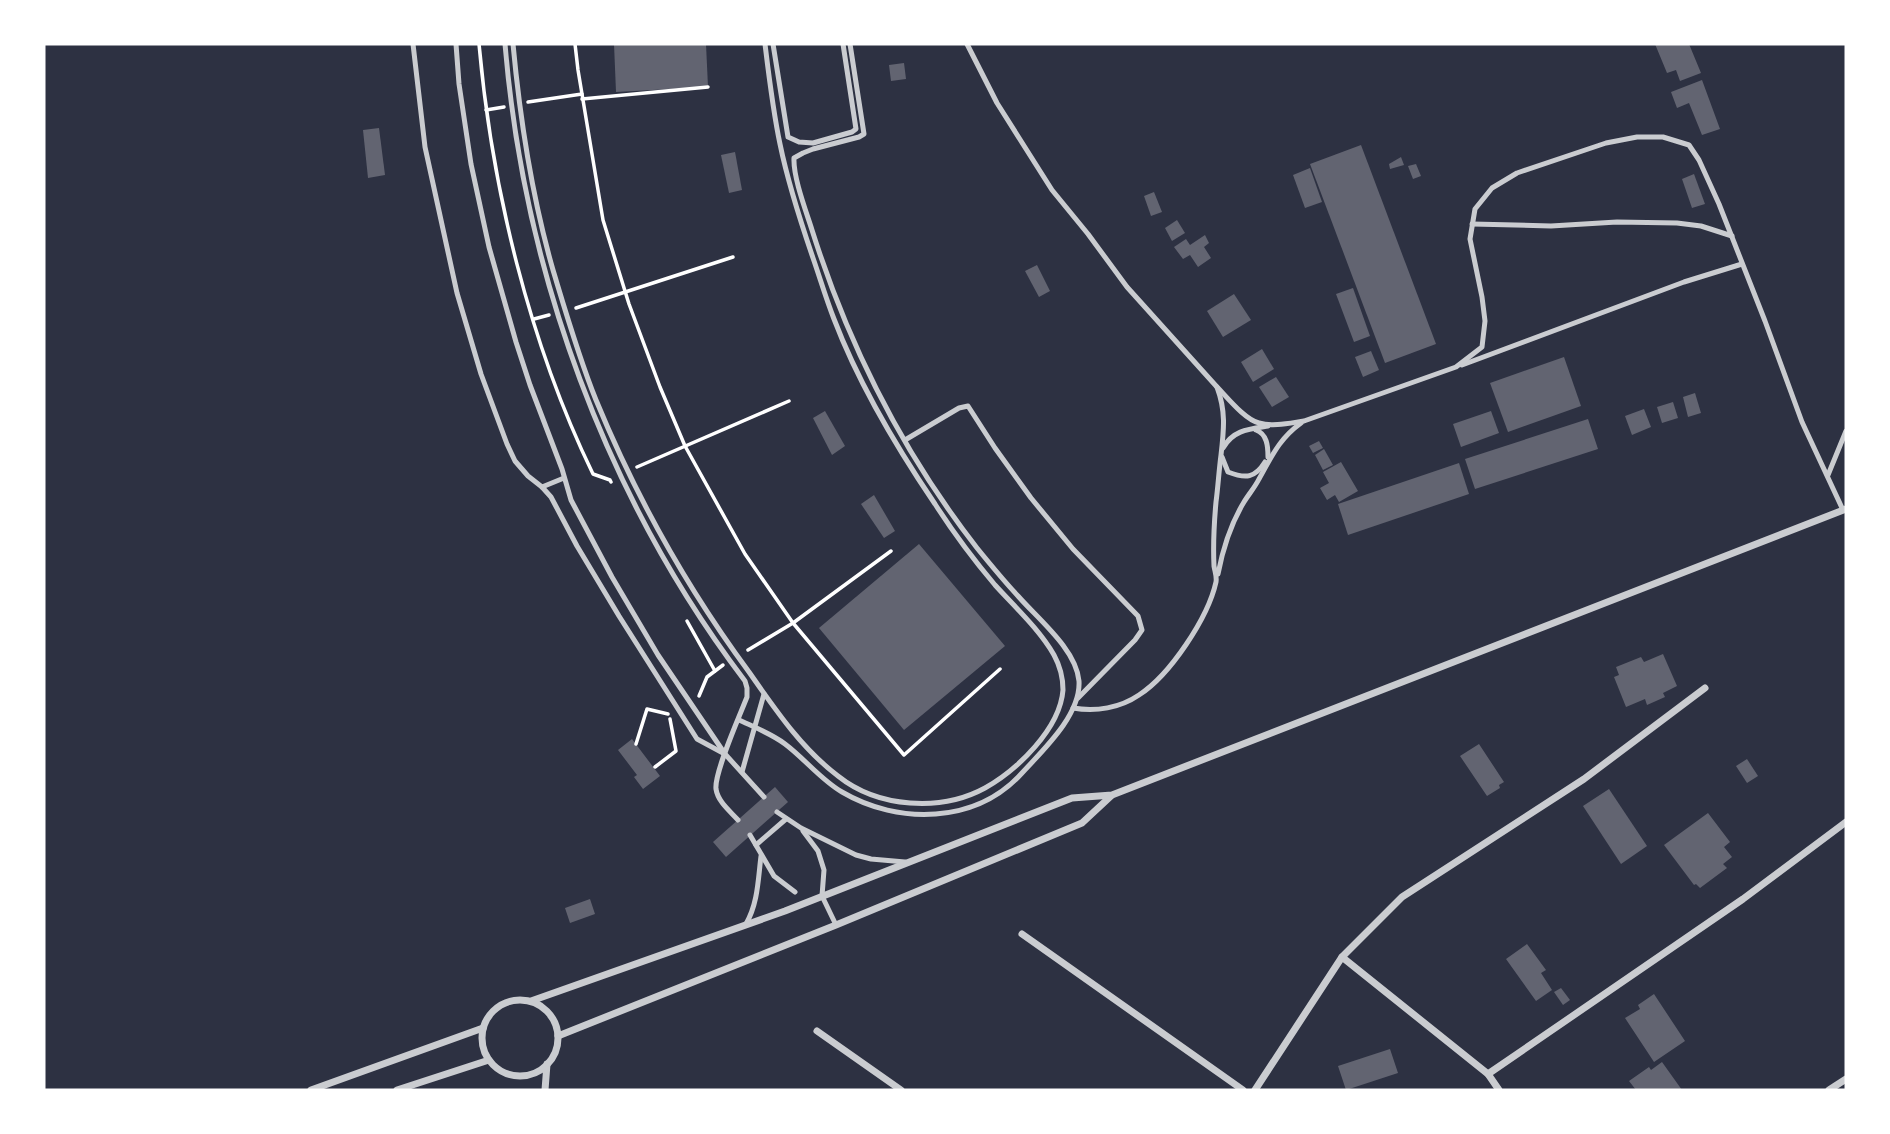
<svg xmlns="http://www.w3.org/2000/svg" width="1890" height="1134" viewBox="0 0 1890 1134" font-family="'Asap Condensed',sans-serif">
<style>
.building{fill:#626471}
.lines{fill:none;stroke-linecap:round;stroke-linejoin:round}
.path{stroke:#fff;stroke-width:3.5}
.service{stroke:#caccd0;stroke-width:5}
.minor{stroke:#caccd0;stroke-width:7}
</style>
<rect width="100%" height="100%" fill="#2d3142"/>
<g class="building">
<polygon points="614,44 706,44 708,87 616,92"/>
<polygon points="1655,44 1689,44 1701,73 1680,81 1676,70 1667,73"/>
<polygon points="904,63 906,79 891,81 889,65"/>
<polygon points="1702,80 1720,129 1702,135 1689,103 1677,108 1671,92"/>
<polygon points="379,128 385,175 368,178 363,130"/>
<polygon points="1361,145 1436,344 1385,363 1310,164"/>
<polygon points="735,152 742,190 729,193 721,155"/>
<polygon points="1401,157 1404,165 1390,169 1389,164"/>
<polygon points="1416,164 1421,176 1413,179 1408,166"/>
<polygon points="1310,168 1322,202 1305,208 1293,175"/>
<polygon points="1694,174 1705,204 1692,208 1682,179"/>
<polygon points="1154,192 1162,212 1151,216 1144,196"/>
<polygon points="1177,220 1185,233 1172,241 1165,228"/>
<polygon points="1205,235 1209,243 1204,247 1211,258 1198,267 1190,255 1183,259 1174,247 1186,239 1190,245"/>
<polygon points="1037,265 1050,291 1039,297 1025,271"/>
<polygon points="1353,288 1370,336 1354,342 1336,294"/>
<polygon points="1234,294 1251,320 1223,337 1207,311"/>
<polygon points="1262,349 1274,369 1253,382 1241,362"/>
<polygon points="1371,351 1379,370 1363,377 1355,357"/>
<polygon points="1564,357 1581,406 1508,432 1490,383"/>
<polygon points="1276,377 1289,397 1272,407 1259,387"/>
<polygon points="1695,393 1701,413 1688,417 1683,397"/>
<polygon points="1673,402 1678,418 1662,423 1657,407"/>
<polygon points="1644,409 1651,427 1632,435 1625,416"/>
<polygon points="825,411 845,446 832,455 813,418"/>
<polygon points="1491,411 1499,433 1461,447 1453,424"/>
<polygon points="1588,419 1598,449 1475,489 1465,459"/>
<polygon points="1319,441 1323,448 1313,453 1309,446"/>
<polygon points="1324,449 1333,465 1323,470 1315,455"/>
<polygon points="1341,462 1358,491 1339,502 1335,495 1327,500 1320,488 1329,483 1323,472"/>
<polygon points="1459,463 1469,494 1348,535 1338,504"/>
<polygon points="874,495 895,531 884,538 861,504"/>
<polygon points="919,544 1005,646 904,730 819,628"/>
<polygon points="1663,654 1677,686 1663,693 1665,697 1647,705 1645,699 1626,707 1614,677 1619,675 1616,667 1641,657 1644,662"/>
<polygon points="632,739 660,776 643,789 634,777 637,775 618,750"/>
<polygon points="1479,744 1504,782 1499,785 1500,788 1487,796 1460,756"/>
<polygon points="1747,759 1758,776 1747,783 1736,766"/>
<polygon points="775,787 788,802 726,857 713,842"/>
<polygon points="1609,789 1647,846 1621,864 1583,806"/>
<polygon points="1708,813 1730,842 1724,847 1732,857 1723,864 1727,868 1700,888 1696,884 1694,885 1664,845"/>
<polygon points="590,899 595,914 570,923 565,908"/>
<polygon points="1527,944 1546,970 1541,973 1552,990 1536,1001 1506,959"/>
<polygon points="1561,988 1570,1000 1563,1005 1554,992"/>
<polygon points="1654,994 1685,1041 1654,1062 1625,1018 1640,1009 1638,1005"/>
<polygon points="1390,1049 1398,1073 1346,1090 1338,1066"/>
<polygon points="1662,1062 1682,1090 1636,1090 1629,1081 1649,1067 1651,1070"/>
</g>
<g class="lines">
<g class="path">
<path d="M479,44C492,189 529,342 593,474L610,480L611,482"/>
<polyline points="575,44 578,70 603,220 629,304 660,387 685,446 745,554 793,623 904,755 1000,669"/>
<polyline points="582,99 708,87"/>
<polyline points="528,102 582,94"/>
<polyline points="486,110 504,107"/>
<polyline points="576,308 733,257"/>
<polyline points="534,319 549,315"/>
<polyline points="637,467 789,401"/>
<polyline points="687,621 715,671"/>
<polyline points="748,650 793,623 891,551"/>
<polyline points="699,696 707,677 723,665"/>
<polyline points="636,744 647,709 668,714"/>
<polyline points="655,767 676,751 670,719"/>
</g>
<g class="service">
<polyline points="413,44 425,147 457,293 481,374 507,444 515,461 528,476 542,487 551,497 577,546 619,616 697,739 723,753"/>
<polyline points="456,44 459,84 471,164 489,247 516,342 530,385 562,469 571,500 612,577 658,655 725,754 764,797"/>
<path d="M505,44C524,272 606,498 745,681L747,688V697C740,715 714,773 716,789C718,802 730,811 738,820"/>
<path d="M513,44C520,119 532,197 553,270C566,313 579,358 596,400C636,497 687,588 749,672C775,709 801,748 838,776C878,808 941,812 985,788C1017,770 1060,729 1063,690C1063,678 1060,666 1054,655C1040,630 1014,606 995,585C973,559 953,532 935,504C897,448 858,382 834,319C826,299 820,278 813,258C800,220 788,183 780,144C773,111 769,77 765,44"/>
<polyline points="773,44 788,137 799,142 813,143 852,132 856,129 843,44"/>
<path d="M967,44L997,103L1052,190L1088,234L1127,287L1217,387C1226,411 1224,429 1221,455C1219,470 1218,487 1216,502C1214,524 1213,545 1214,566C1215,572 1217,577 1216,582C1208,618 1170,675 1139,695C1120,708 1096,712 1073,708"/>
<polyline points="1472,224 1551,226 1617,222 1677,223 1701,226 1732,236"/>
<polyline points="1462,365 1684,282 1742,264"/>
<path d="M1217,387C1227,397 1245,420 1259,423C1273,427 1290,423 1304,421L1456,367L1482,347L1485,321L1482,297L1470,239L1475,209L1492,188L1517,173L1606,143L1637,137H1663L1689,145L1699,160L1719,204L1765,321L1802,422L1843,510"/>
<path d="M1256,430C1267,434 1268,446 1268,457"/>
<polyline points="905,440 959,408 968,406 995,448 1031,498 1073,549 1138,616 1142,630 1135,640 1078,698"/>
<path d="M1223,448C1233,430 1249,429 1268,426"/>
<path d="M1222,457L1228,472C1246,479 1255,478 1265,462"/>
<polyline points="1828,475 1846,431"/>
<polyline points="542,487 564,478"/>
<path d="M1218,574C1223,548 1230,525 1244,502C1249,494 1255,487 1259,479C1272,456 1279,439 1301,423"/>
<path d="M739,720C754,727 772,734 785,744C805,759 821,780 842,792C898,825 976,824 1022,773C1043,750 1081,715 1079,681C1076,649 1038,619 1018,596C1004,581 990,564 977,548C903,453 848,344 812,230C806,211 793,177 794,158L803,153L813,149L859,137L864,134L850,44"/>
<polyline points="742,772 764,694"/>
<polyline points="777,812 801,828 856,855 871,859 905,862"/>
<polyline points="803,831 818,851 824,870 822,896 836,925"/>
<polyline points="750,835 774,876 795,892"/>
<polyline points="756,845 786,819"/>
<path d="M746,924C758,903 758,880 761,856"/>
</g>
<g class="minor">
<polyline points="1022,934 1243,1090"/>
<polyline points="1342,957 1488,1074 1499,1090"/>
<circle cx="520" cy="1038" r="38"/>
<polyline points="531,1001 785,911 1072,798 1112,795 1846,509"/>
<polyline points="817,1031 901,1090"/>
<polyline points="558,1036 836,925 1082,823 1111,796"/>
<polyline points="1488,1074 1743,899 1846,822"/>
<polyline points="311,1090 483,1028"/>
<polyline points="397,1090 489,1060"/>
<polyline points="545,1090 547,1064"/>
<polyline points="1255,1090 1342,957 1402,897 1584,779 1705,688"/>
<polyline points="1829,1090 1846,1079"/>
</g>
</g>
<rect width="1890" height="1134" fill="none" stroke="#ffffff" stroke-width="91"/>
</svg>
